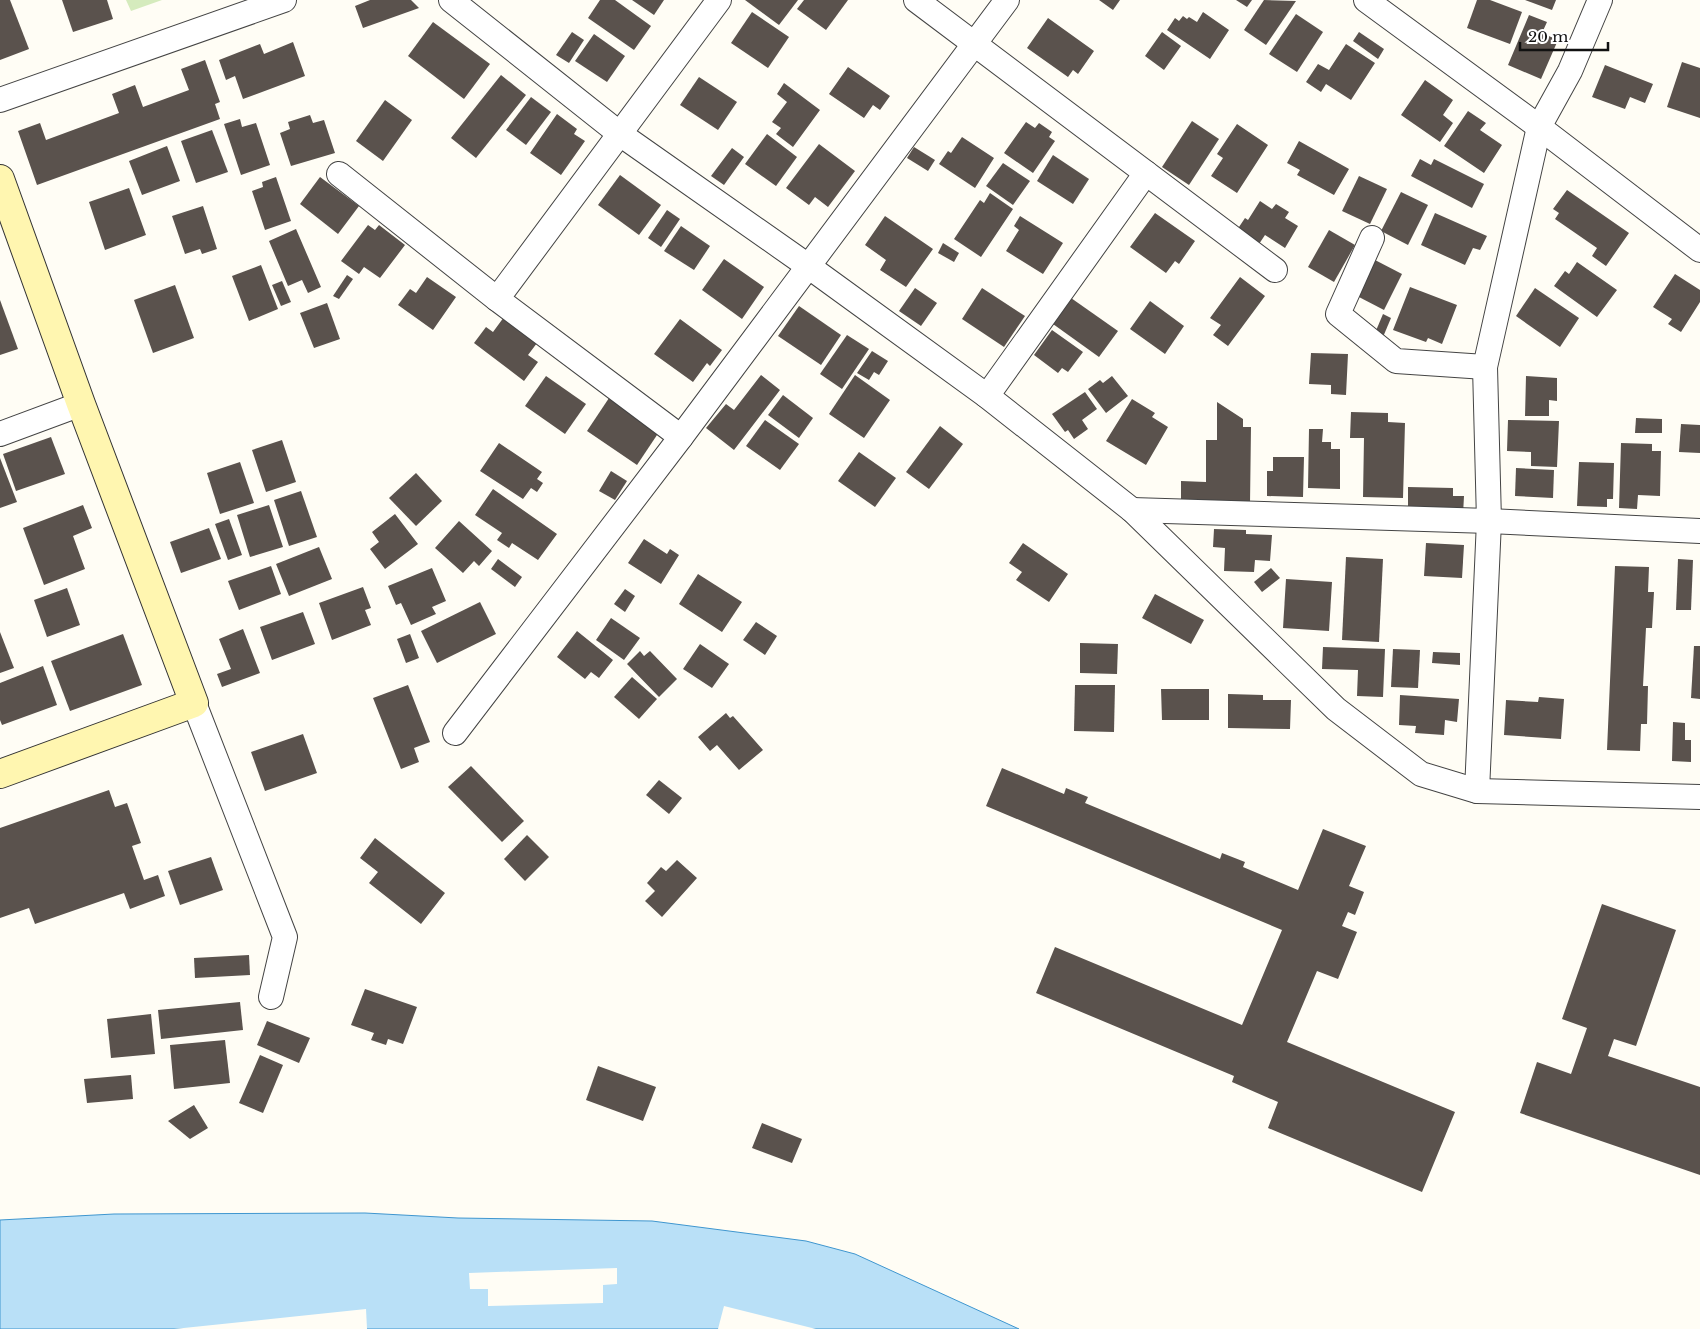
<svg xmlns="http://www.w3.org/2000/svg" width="1700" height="1329" viewBox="0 0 1700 1329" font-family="'Libre Baskerville',serif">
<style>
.green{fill:#d5ebbd}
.water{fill:#b9e0f7;stroke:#3f96cf}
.pier{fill:#fffdf5}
.building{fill:#5a524d}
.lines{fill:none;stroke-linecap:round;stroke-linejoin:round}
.street-casing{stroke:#444;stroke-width:26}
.secondary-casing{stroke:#333;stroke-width:30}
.street{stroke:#fff;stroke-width:24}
.secondary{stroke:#fff6b0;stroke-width:28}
</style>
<rect width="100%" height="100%" fill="#fffdf5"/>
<polygon class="green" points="126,0 162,0 131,11"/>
<polygon class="water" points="365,1213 458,1218 652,1221 806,1241 855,1254 1019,1329 0,1329 0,1220 114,1214"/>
<g class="pier">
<polygon points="617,1268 617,1284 603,1285 603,1303 488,1306 488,1289 470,1289 469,1273"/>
<polygon points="724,1306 816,1329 718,1329"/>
<polygon points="366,1309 367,1329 174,1329"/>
</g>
<g class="building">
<polygon points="0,0 10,0 29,49 0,60"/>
<polygon points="62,0 107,0 113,19 73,32"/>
<polygon points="370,0 411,0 419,8 363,28 355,6"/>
<polygon points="600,0 615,0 651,26 634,50 588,18"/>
<polygon points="632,0 664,0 654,15"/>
<polygon points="745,0 798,0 779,25"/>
<polygon points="804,0 848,0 826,30 797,9"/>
<polygon points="1099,0 1120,0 1113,10"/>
<polygon points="1236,0 1252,0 1247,7"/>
<polygon points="1264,0 1296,1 1266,45 1244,30"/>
<polygon points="1477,0 1490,0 1522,12 1510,44 1467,28"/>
<polygon points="1525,0 1556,0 1552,10"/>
<polygon points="752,12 789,37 768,68 731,43"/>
<polygon points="1203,12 1229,30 1210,59 1167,30 1175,18 1179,21 1183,16 1187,19 1189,17 1197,22"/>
<polygon points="1296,14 1323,32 1297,72 1269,54"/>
<polygon points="1529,15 1547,22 1542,33 1558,40 1541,79 1508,65"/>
<polygon points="1048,18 1094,51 1078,74 1073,70 1068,77 1027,48"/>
<polygon points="433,22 490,64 464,99 408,56"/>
<polygon points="572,32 584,40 569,63 556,55"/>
<polygon points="1162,32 1181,46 1164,70 1145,56"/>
<polygon points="1359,32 1384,49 1378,59 1353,41"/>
<polygon points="594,34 625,56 607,82 575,61"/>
<polygon points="293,42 305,76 243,99 235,76 226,80 219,60 260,44 264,54"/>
<polygon points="1346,44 1375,63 1351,100 1326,84 1321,92 1306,82 1318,64 1329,70"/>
<polygon points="205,60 220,102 215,104 220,119 37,185 18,131 40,123 46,140 119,113 112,94 135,85 143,107 189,90 181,69"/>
<polygon points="1682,62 1700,68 1700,118 1667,107"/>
<polygon points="1605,65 1653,84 1645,103 1630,97 1625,109 1592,97"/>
<polygon points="848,67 890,96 880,110 873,105 864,118 829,94"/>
<polygon points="501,75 526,95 476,158 451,138"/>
<polygon points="699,77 737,102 718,130 680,105"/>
<polygon points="1425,80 1453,100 1443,115 1453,123 1440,142 1401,115"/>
<polygon points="784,83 820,110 793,147 776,134 781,128 772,122 787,102 777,94"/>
<polygon points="531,97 551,112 526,145 506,130"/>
<polygon points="385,100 412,120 383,161 356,141"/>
<polygon points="1468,111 1486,123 1480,130 1502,145 1484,173 1444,146"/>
<polygon points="557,114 577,129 574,134 585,141 561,175 530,153"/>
<polygon points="310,115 313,123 324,120 335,153 291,166 280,133 290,129 288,122"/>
<polygon points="240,119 242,127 256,123 270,165 241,175 224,124"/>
<polygon points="1192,121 1219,139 1189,185 1162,167"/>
<polygon points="1026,122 1035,128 1039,123 1052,132 1049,137 1055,141 1033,173 1004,153"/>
<polygon points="1237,124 1268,145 1237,193 1211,176 1223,158 1217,154"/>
<polygon points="212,130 228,172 196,183 181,141"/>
<polygon points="767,134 797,157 776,186 745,164"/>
<polygon points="962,137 994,158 975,188 939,164 948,151 951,153"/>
<polygon points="1299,141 1349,169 1334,195 1297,175 1300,170 1287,163"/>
<polygon points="819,144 855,171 828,207 815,197 809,205 786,188"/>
<polygon points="167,146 180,181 142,195 129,161"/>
<polygon points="914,147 935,160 928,171 907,158"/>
<polygon points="732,148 744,157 724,185 711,176"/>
<polygon points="1053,155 1089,179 1073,204 1037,181"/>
<polygon points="1420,159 1431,165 1434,159 1484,184 1472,208 1411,176"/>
<polygon points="1003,163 1030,181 1013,205 986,186"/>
<polygon points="620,175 661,205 639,235 598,205"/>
<polygon points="1359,176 1387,189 1370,224 1342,211"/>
<polygon points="276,177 291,221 265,230 252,191 263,187 262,182"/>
<polygon points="320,177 359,206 338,234 300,204"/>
<polygon points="129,188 146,235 105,250 89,202"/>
<polygon points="1567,190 1629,233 1606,266 1592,256 1597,248 1555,219 1559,213 1553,209"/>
<polygon points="1401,192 1428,205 1408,245 1381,231"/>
<polygon points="990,193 1013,209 981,257 954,239 980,200 984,203"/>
<polygon points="1260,201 1272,209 1276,204 1289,212 1285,218 1298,226 1285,248 1265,235 1259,244 1237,230 1245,218 1248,220"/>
<polygon points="203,206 217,249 202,254 200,249 185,254 172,216"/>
<polygon points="667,210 680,219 661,247 648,238"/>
<polygon points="1155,213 1195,241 1179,264 1175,261 1166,273 1130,247"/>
<polygon points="1435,213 1487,236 1480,250 1473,248 1465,265 1421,245"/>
<polygon points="885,216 933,249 906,287 880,270 886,260 865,245"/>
<polygon points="1020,216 1063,243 1043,274 1006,251 1019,230 1014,226"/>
<polygon points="368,225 375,230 379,225 405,245 380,278 364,267 359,274 341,261"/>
<polygon points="681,226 710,246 694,270 664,251"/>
<polygon points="296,229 321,287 308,293 302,280 288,286 269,241"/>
<polygon points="1329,230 1355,245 1334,282 1308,267"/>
<polygon points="943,243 959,253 954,262 938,253"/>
<polygon points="724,259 764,287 742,319 702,290"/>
<polygon points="1375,260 1402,274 1384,310 1357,296"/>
<polygon points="1577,262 1617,290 1597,317 1554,286 1565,271 1569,274"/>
<polygon points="261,265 278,309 249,321 232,276"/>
<polygon points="1675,274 1700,290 1700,302 1681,332 1668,324 1672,319 1653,307"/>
<polygon points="347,275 353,279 339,299 333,296"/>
<polygon points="427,277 456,297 433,330 398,305 410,289 416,293"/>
<polygon points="1240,277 1265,296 1228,346 1213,335 1221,325 1210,318"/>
<polygon points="282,281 291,302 281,306 272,285"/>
<polygon points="175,285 194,338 153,353 134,300"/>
<polygon points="1410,287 1457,305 1442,344 1428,338 1426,342 1393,330"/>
<polygon points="915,288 937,303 921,326 899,311"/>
<polygon points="982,288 1025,316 1004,347 962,319"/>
<polygon points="1535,288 1579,318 1560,347 1516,316"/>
<polygon points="1071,298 1118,331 1099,357 1053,324"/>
<polygon points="0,300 18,349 0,355"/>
<polygon points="1150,301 1184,326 1165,354 1130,329"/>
<polygon points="327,303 340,339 314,348 300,313"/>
<polygon points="799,306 841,335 821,365 778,336"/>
<polygon points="1383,314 1391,318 1383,337 1375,333"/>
<polygon points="504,317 537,343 528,355 538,362 524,381 474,343 486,327 493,332"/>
<polygon points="680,319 722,350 710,366 707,363 693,382 654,354"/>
<polygon points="1052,330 1083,352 1068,372 1062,368 1058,373 1034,355"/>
<polygon points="847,335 869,349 842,389 820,374"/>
<polygon points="872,351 888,361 879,375 874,372 869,380 857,373"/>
<polygon points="1311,353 1348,354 1346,395 1331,394 1331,385 1309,384"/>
<polygon points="761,375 780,390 734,450 706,428 726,404 734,410"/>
<polygon points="855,375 890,400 864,438 829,414"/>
<polygon points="546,376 586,404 565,434 525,406"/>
<polygon points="1112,376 1128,396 1106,413 1088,389 1100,380 1103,383"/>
<polygon points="1526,376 1557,378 1557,401 1549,400 1549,416 1525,416"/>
<polygon points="1085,392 1097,409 1082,420 1088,429 1074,439 1068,430 1065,432 1052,414"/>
<polygon points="783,395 813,418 799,438 768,415"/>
<polygon points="609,398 659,432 637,465 587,431"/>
<polygon points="1132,399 1155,413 1152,417 1168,427 1146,465 1106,441"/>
<polygon points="1217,402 1243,419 1243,427 1251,427 1250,504 1181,503 1181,481 1206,482 1206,440 1217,440"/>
<polygon points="1351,412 1388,413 1388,422 1405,423 1403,498 1363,497 1364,438 1350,438"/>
<polygon points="1636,418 1662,419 1662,433 1635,433"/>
<polygon points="765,420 799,444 780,470 746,446"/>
<polygon points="1508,420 1559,421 1557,467 1531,466 1531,452 1507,451"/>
<polygon points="1681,424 1700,425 1700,453 1679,452"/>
<polygon points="940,426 963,444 929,489 906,472"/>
<polygon points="1309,429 1323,429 1322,442 1331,442 1331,449 1340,449 1340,489 1308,488"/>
<polygon points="51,437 65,474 16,491 3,454"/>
<polygon points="282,440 296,482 266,492 252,450"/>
<polygon points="499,443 542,472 537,479 543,483 537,492 531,488 523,499 480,471"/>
<polygon points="1621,443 1652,444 1652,451 1661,451 1660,496 1638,495 1637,509 1619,508"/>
<polygon points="859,452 896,478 875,507 838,481"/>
<polygon points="1273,457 1304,457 1303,497 1267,496 1267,471 1273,471"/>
<polygon points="0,458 17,502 0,508"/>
<polygon points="240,462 254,503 220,514 207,473"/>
<polygon points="1579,462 1614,463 1613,499 1607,499 1607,507 1577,506"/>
<polygon points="1516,468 1554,470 1553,498 1515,496"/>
<polygon points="611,471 627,481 615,500 599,491"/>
<polygon points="416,473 442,501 416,526 389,498"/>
<polygon points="1408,487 1453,488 1453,496 1464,496 1463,515 1408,513"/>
<polygon points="493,489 557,534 538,560 512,543 509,548 497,540 502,533 475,515"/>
<polygon points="301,491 317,537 289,546 274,500"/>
<polygon points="83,505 92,528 73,536 85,569 44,585 23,528"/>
<polygon points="269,505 283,547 250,557 237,515"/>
<polygon points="395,514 418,544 385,569 370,549 379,542 372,532"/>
<polygon points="229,519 242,555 228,560 215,524"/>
<polygon points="459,521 492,551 479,566 474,561 463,573 435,548"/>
<polygon points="209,528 221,559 181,573 170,542"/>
<polygon points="1214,529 1246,530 1246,534 1272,535 1270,561 1255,560 1254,572 1224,571 1225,548 1213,547"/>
<polygon points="644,539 667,554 670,549 679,555 661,584 628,563"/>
<polygon points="1023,543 1068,574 1049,602 1016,580 1022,572 1009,563"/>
<polygon points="1426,543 1464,545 1462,578 1424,576"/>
<polygon points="319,547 332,579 289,596 276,564"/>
<polygon points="1346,557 1383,559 1379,642 1342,640"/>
<polygon points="498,559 522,577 515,587 491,569"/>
<polygon points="1678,559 1693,560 1691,610 1676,610"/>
<polygon points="271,566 281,594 239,610 228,581"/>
<polygon points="1615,566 1649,567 1648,592 1654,592 1652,628 1646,628 1643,686 1648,686 1647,724 1641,724 1640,751 1607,750"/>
<polygon points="432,568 446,601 432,607 436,614 411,625 401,603 396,605 388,586"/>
<polygon points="1271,568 1280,578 1262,592 1254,582"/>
<polygon points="698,574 742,602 722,632 679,604"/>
<polygon points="1286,579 1332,582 1329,631 1283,628"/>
<polygon points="363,587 371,608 365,610 371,625 332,640 319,603"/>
<polygon points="67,588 80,625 47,637 34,600"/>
<polygon points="625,589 635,596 625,612 614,604"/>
<polygon points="1155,594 1204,620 1191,644 1142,618"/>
<polygon points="480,602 496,634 437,663 421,631"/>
<polygon points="303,612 315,644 272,660 260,627"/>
<polygon points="611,618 640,638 624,660 596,640"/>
<polygon points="756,622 777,636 765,655 743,640"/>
<polygon points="243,629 260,673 222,687 217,674 231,669 219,639"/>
<polygon points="577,631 613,660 599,678 591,672 585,679 557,657"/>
<polygon points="0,632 14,668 0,673"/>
<polygon points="123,634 142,685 70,711 51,661"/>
<polygon points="410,634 419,658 406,663 397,639"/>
<polygon points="1080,643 1118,644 1117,674 1080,673"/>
<polygon points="700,644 729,664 712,688 683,669"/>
<polygon points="1694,646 1700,646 1700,699 1691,698"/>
<polygon points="1323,647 1385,649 1383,697 1357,696 1358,670 1322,669"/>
<polygon points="1393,649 1420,650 1418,688 1391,687"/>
<polygon points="640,651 644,656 650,651 677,679 659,697 627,664"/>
<polygon points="1433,652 1460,653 1460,665 1432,663"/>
<polygon points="43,666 57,705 2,725 0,720 0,683"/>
<polygon points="632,677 657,699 639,719 614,697"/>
<polygon points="408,685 430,742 414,748 419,762 401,769 373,698"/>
<polygon points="1075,685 1115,685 1114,732 1074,731"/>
<polygon points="1161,689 1209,689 1209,720 1162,720"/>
<polygon points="1228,694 1263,695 1263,700 1291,700 1290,729 1228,728"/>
<polygon points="1400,695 1459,699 1457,722 1445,720 1444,735 1415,733 1416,726 1399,725"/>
<polygon points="1539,697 1564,699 1561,739 1504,735 1506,700 1538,702"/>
<polygon points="726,713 730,718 733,716 763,750 739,770 717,745 710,751 698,737"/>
<polygon points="1673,722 1685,723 1685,740 1691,740 1691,762 1672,761"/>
<polygon points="303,734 317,773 265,791 251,752"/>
<polygon points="471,766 524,821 502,842 448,787"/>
<polygon points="1002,768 1064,794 1066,788 1088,797 1085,803 1220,859 1222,853 1245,862 1243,867 1298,890 1323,829 1366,846 1349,886 1364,892 1355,915 1348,912 1342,926 1357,932 1338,979 1317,971 1287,1042 1455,1112 1422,1192 1268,1128 1278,1102 1232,1082 1234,1076 1036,993 1055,947 1242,1025 1282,930 986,806"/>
<polygon points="659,780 682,798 669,814 646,795"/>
<polygon points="109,790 115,807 127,803 141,843 132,846 144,880 158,875 165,896 130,909 124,893 35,924 29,908 0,918 0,828"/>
<polygon points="527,835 549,857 525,881 504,859"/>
<polygon points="375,838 445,893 421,924 369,883 378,872 360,858"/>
<polygon points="211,857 223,890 180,905 168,871"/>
<polygon points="677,860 697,878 662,917 645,901 655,891 647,883 661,867 666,871"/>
<polygon points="1602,904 1676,930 1636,1046 1614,1039 1608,1056 1700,1087 1700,1175 1520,1113 1537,1062 1571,1074 1587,1028 1562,1019"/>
<polygon points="249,955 250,975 195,978 194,958"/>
<polygon points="365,989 417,1007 403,1044 388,1039 386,1045 371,1040 374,1033 351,1025"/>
<polygon points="240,1002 243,1030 161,1039 158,1010"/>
<polygon points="151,1014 155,1054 111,1058 107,1019"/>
<polygon points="267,1021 310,1038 299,1063 257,1045"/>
<polygon points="225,1040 230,1083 174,1089 170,1045"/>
<polygon points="260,1055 283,1065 263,1113 239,1103"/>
<polygon points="598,1066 656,1087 643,1121 586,1100"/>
<polygon points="131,1075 133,1099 87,1103 84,1079"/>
<polygon points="194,1105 208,1128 190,1139 168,1121"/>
<polygon points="762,1123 802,1139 792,1163 752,1148"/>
</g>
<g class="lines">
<g class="street-casing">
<g id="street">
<polyline points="451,0 620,134 808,266 987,396 1132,510 1336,709 1421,774 1477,791 1700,797"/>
<polyline points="916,0 1275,270"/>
<polyline points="1366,0 1539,127 1700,250"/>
<polyline points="0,100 284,0"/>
<polyline points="339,174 497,299"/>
<polyline points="1372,238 1338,314 1396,361 1485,367"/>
<polyline points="987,396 1146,173"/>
<polyline points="0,434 81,404"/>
<polyline points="681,437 497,299 719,0"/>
<polyline points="1132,510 1489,521 1700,531"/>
<polyline points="194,703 285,937 271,997"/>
<polyline points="455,733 681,437 1007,0"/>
<polyline points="1477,791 1489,521 1485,367 1539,127 1570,71 1600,0"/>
</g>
</g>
<g class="secondary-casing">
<polyline id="secondary" points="0,179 81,404 194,703 0,774"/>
</g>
<use href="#street" class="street"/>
<use href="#secondary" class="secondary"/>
</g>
<path d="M1520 42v8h88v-8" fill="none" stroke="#111111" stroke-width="2.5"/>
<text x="1528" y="42" font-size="15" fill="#111111" stroke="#ffffff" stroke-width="4" paint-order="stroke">20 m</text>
</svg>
